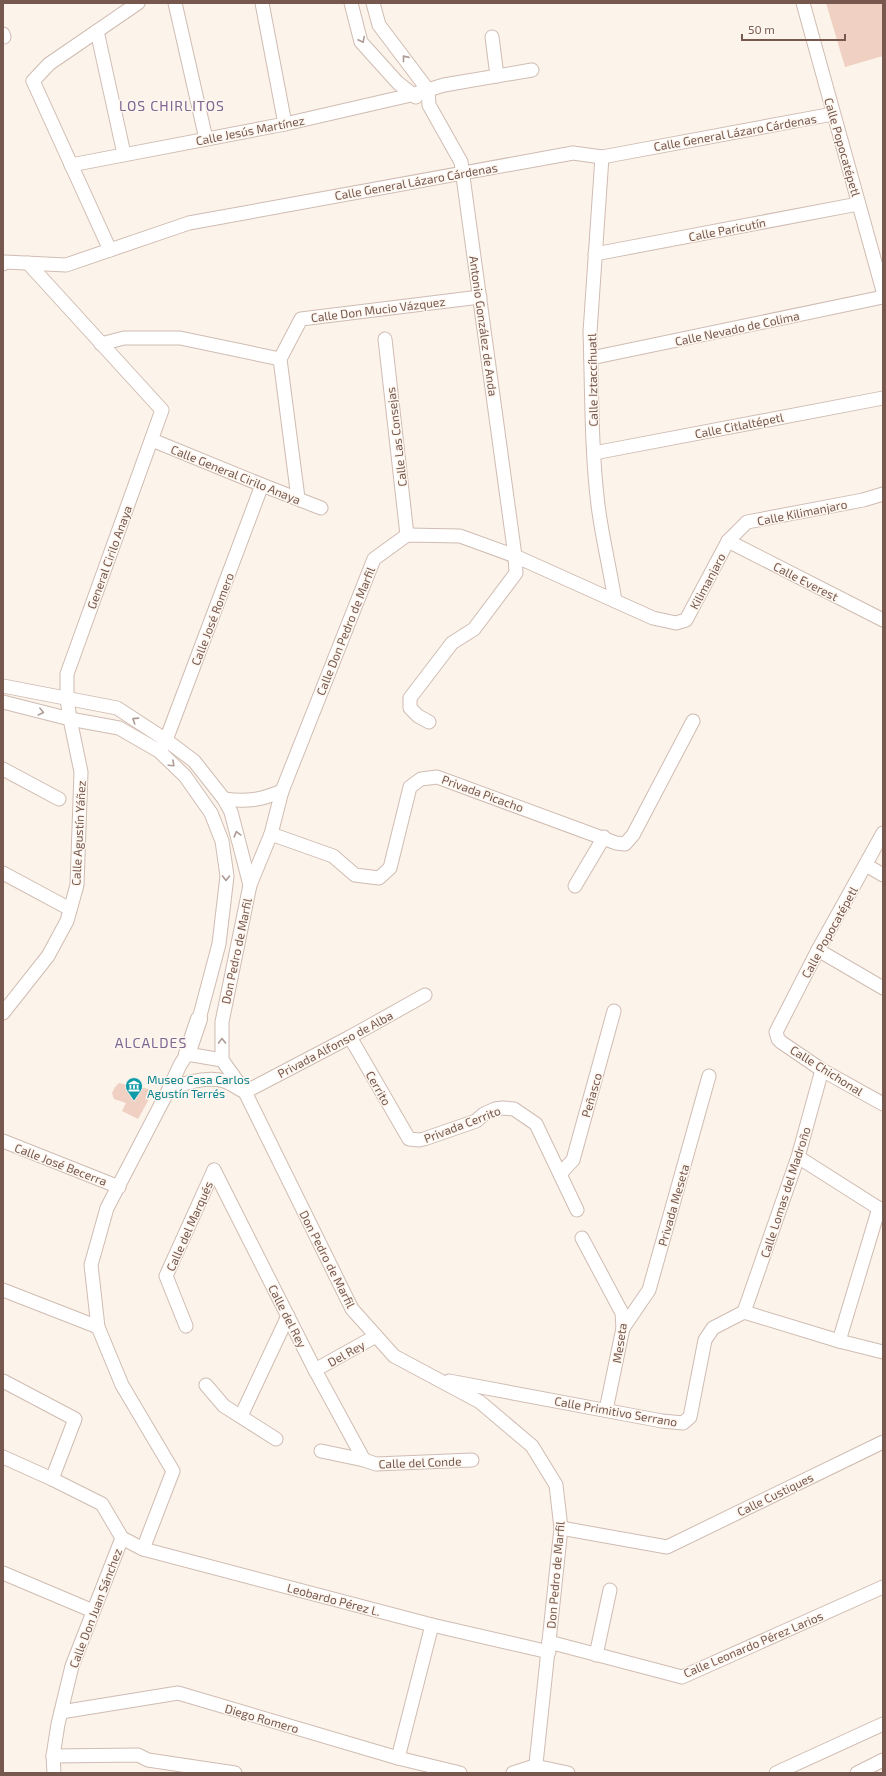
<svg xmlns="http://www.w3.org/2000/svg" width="886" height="1776" viewBox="0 0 886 1776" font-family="'Exo 2',sans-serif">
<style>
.building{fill:#f0d0c2}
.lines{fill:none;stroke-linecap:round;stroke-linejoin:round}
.minor-casing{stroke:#d0bcb2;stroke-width:15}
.tertiary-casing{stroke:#d0bcb2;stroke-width:18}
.minor{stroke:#fff;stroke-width:13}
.tertiary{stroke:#fff;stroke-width:16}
.oneway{stroke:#ad9b95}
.labels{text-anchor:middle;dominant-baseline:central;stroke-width:3;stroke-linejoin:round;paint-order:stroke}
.street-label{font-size:12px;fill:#76584e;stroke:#fef7f0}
.culture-label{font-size:12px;fill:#0d838f;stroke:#fef7f0;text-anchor:start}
.quarter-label{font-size:14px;letter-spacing:1px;fill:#7e6691;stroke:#fef7f0}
</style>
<rect width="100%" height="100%" fill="#fcf3ea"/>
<g class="building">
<polygon points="826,3 883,3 883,56 845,67"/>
<polygon points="119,1083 154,1090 138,1119 122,1111 126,1103 114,1099 112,1093 115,1087"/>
</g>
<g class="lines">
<g class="minor-casing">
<g id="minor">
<polyline points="175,3 206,139"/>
<polyline points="262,3 285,124"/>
<polyline points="351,3 361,42 398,83 416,97"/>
<polyline points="373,3 379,25 428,90"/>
<polyline points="803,3 883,291"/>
<polyline points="97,31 124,154"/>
<polyline points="3,34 4,37"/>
<polyline points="492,37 497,76"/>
<polyline points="428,90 429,105 461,162 515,556 516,573 474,629 452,643 410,698 410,708 418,716 429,722"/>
<path d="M602,157L590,332C592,389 591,448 598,505C602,537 610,569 615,601"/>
<polyline points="71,165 285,124 411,95 444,85 532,70"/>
<polyline points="110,250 33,81 49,64 138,3"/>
<polyline points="595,254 858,204"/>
<polyline points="3,264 5,262 66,265 189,223 573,153 602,157 833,114"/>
<polyline points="385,339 407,535"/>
<polyline points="101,344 124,338 180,338 280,359"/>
<polyline points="591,358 883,297"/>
<polyline points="280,359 301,319 480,297"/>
<polyline points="280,359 298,498"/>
<polyline points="152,440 262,485 321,508"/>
<polyline points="594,453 883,398"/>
<polyline points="728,541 883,620"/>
<polyline points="3,686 117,708 166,740 194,761 224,799 231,812 250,885"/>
<polyline points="3,702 70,719 119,728 159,751 185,776 211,813 222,841 227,876 219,944 199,1019"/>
<polyline points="162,747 166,740 262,485"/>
<polyline points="3,769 59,799"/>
<path d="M224,799C247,802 261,800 282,791"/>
<polyline points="883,833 818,950 776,1032 778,1039 781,1042 822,1070 883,1104"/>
<polyline points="271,834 333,856 355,875 379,878 390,868 410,787 421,779 437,777 616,843 625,844 633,835 693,721"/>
<polyline points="866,865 883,875"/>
<polyline points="3,873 70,909"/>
<polyline points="575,886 604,837"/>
<polyline points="818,950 883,988"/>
<polyline points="3,1013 48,956 67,921 77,885 81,772 70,719 67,699 67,674 162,410 28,263"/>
<polyline points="350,1037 409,1139 419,1140 424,1139 476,1121 484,1114 495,1109 503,1108 514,1109 536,1124 577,1210"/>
<path d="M169,1089C184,1083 208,1076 224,1081C231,1083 237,1088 243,1091"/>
<polyline points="245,1092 350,1037 425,995"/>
<polyline points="3,1141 119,1187"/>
<polyline points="798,1157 883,1211"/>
<polyline points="214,1170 315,1370 364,1460"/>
<polyline points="560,1174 573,1160 614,1011"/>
<polyline points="582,1238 622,1313 623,1328 606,1410"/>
<polyline points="3,1290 98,1327"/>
<polyline points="744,1312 798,1157 822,1070"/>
<polyline points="186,1326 166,1276 214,1170"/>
<polyline points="623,1328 649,1290 709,1076"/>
<polyline points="839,1341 879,1208"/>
<polyline points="315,1370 376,1336"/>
<polyline points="3,1381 75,1419 52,1479"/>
<polyline points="449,1381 662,1421 683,1423 690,1417 705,1340 713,1328 744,1312 839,1341 883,1352"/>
<polyline points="206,1385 224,1406 276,1439"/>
<polyline points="241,1416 288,1316"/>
<polyline points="321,1451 364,1460 376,1464 472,1460"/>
<polyline points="3,1457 52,1479 102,1504 122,1538"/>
<polyline points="561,1528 667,1547 883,1442"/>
<polyline points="122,1538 143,1549 432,1625 549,1652"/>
<polyline points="143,1549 173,1471 122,1385 98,1327 91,1265 107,1208 169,1089 180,1065 187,1054 222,1060"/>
<polyline points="3,1573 93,1611"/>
<polyline points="549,1642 682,1677 883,1587"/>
<polyline points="596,1655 610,1590"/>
<polyline points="61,1712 178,1693 398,1758 460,1773"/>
<polyline points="53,1756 138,1755 148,1760 235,1773"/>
<polyline points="398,1758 432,1625"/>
<polyline points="54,1773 53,1756 58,1724 72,1666 122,1538"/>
<polyline points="513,1773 535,1766 568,1773"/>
<polyline points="535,1773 561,1528 556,1485 532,1446 480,1402 394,1356 352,1309 245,1092 222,1060 222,1022 250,885 271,834 282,791 374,559 407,535 460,536 515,556 653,618 676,623 686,620 728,541 747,522 863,500 883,494"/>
<polyline points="776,1773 883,1724"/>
<polyline points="857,1773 883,1760"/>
</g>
</g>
<g class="tertiary-casing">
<polyline id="tertiary" points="187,1054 199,1019"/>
</g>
<use href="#minor" class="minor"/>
<use href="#tertiary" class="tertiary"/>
</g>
<defs><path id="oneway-chevron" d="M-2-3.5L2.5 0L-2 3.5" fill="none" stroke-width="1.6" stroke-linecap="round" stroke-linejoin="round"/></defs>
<g class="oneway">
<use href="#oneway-chevron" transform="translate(362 40) rotate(63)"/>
<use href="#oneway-chevron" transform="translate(405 58) rotate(-129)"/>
<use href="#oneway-chevron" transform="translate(41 712) rotate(14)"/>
<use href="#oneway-chevron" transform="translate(135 720) rotate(-147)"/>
<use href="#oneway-chevron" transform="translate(172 764) rotate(43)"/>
<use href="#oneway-chevron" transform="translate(237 834) rotate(-105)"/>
<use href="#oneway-chevron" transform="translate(226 878) rotate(91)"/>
<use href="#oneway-chevron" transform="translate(222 1041) rotate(-91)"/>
</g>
<defs>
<g id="museum-pin" transform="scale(0.9)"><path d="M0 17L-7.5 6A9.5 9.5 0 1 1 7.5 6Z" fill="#0f9aa8" stroke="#fef7f0"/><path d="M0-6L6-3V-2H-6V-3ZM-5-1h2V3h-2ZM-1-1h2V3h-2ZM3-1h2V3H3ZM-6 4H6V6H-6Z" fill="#fff"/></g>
</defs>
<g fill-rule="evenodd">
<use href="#museum-pin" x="134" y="1086"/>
</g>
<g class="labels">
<g class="street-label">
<text transform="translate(250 130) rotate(-11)">Calle Jesús Martínez</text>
<text transform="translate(735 132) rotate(-10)">Calle General Lázaro Cárdenas</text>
<text transform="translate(843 147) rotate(74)">Calle Popocatépetl</text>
<text transform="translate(416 181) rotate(-10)">Calle General Lázaro Cárdenas</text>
<text transform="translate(727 229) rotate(-11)">Calle Paricutín</text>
<text transform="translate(378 309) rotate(-7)">Calle Don Mucio Vázquez</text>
<text transform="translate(484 326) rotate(82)">Antonio González de Anda</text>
<text transform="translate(737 328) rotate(-12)">Calle Nevado de Colima</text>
<text transform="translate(592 380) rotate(-91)">Calle Iztaccíhuatl</text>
<text transform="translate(739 425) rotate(-11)">Calle Citlaltépetl</text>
<text transform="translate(396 437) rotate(-97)">Calle Las Consejas</text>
<text transform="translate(236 474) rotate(22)">Calle General Cirilo Anaya</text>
<text transform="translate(802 512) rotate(-11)">Calle Kilimanjaro</text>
<text transform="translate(109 557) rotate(-70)">General Cirilo Anaya</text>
<text transform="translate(707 581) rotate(-62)">Kilimanjaro</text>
<text transform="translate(806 581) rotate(27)">Calle Everest</text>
<text transform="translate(212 619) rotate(-69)">Calle José Romero</text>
<text transform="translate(345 631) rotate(-68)">Calle Don Pedro de Marfil</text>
<text transform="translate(483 793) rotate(20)">Privada Picacho</text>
<text transform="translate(78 833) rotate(-87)">Calle Agustín Yáñez</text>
<text transform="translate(829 932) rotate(-61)">Calle Popocatépetl</text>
<text transform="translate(236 951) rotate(-78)">Don Pedro de Marfil</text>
<text transform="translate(335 1044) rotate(-28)">Privada Alfonso de Alba</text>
<text transform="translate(827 1070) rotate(32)">Calle Chichonal</text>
<text transform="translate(379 1088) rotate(60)">Cerrito</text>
<text transform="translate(591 1095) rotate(-74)">Peñasco</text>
<text transform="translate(462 1124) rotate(-21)">Privada Cerrito</text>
<text transform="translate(61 1164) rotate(21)">Calle José Becerra</text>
<text transform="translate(785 1192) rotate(-72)">Calle Lomas del Madroño</text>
<text transform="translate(673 1205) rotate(-74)">Privada Meseta</text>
<text transform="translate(189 1226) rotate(-66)">Calle del Marqués</text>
<text transform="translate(328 1259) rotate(63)">Don Pedro de Marfil</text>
<text transform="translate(288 1316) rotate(63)">Calle del Rey</text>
<text transform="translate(619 1343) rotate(-81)">Meseta</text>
<text transform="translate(346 1353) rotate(-29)">Del Rey</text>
<text transform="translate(616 1411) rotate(10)">Calle Primitivo Serrano</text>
<text transform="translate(420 1462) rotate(-2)">Calle del Conde</text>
<text transform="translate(775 1494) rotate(-26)">Calle Custiques</text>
<text transform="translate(555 1575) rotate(-85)">Don Pedro de Marfil</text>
<text transform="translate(334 1599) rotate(15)">Leobardo Pérez L.</text>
<text transform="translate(95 1608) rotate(-69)">Calle Don Juan Sánchez</text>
<text transform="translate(753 1644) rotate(-23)">Calle Leonardo Pérez Larios</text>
<text transform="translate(262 1718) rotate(16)">Diego Romero</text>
</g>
<g class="culture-label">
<text x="147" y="1079">Museo Casa Carlos<tspan x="147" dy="14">Agustín Terrés</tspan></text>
</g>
<g class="quarter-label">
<text x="172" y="105">LOS CHIRLITOS</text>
<text x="151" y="1042">ALCALDES</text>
</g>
</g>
<rect width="886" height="1776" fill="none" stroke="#76584e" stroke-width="8"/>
<path d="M742 34v6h103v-6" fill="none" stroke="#76584e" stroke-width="2"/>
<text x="748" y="34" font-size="12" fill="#76584e" stroke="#fef7f0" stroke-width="3" paint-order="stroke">50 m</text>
</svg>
